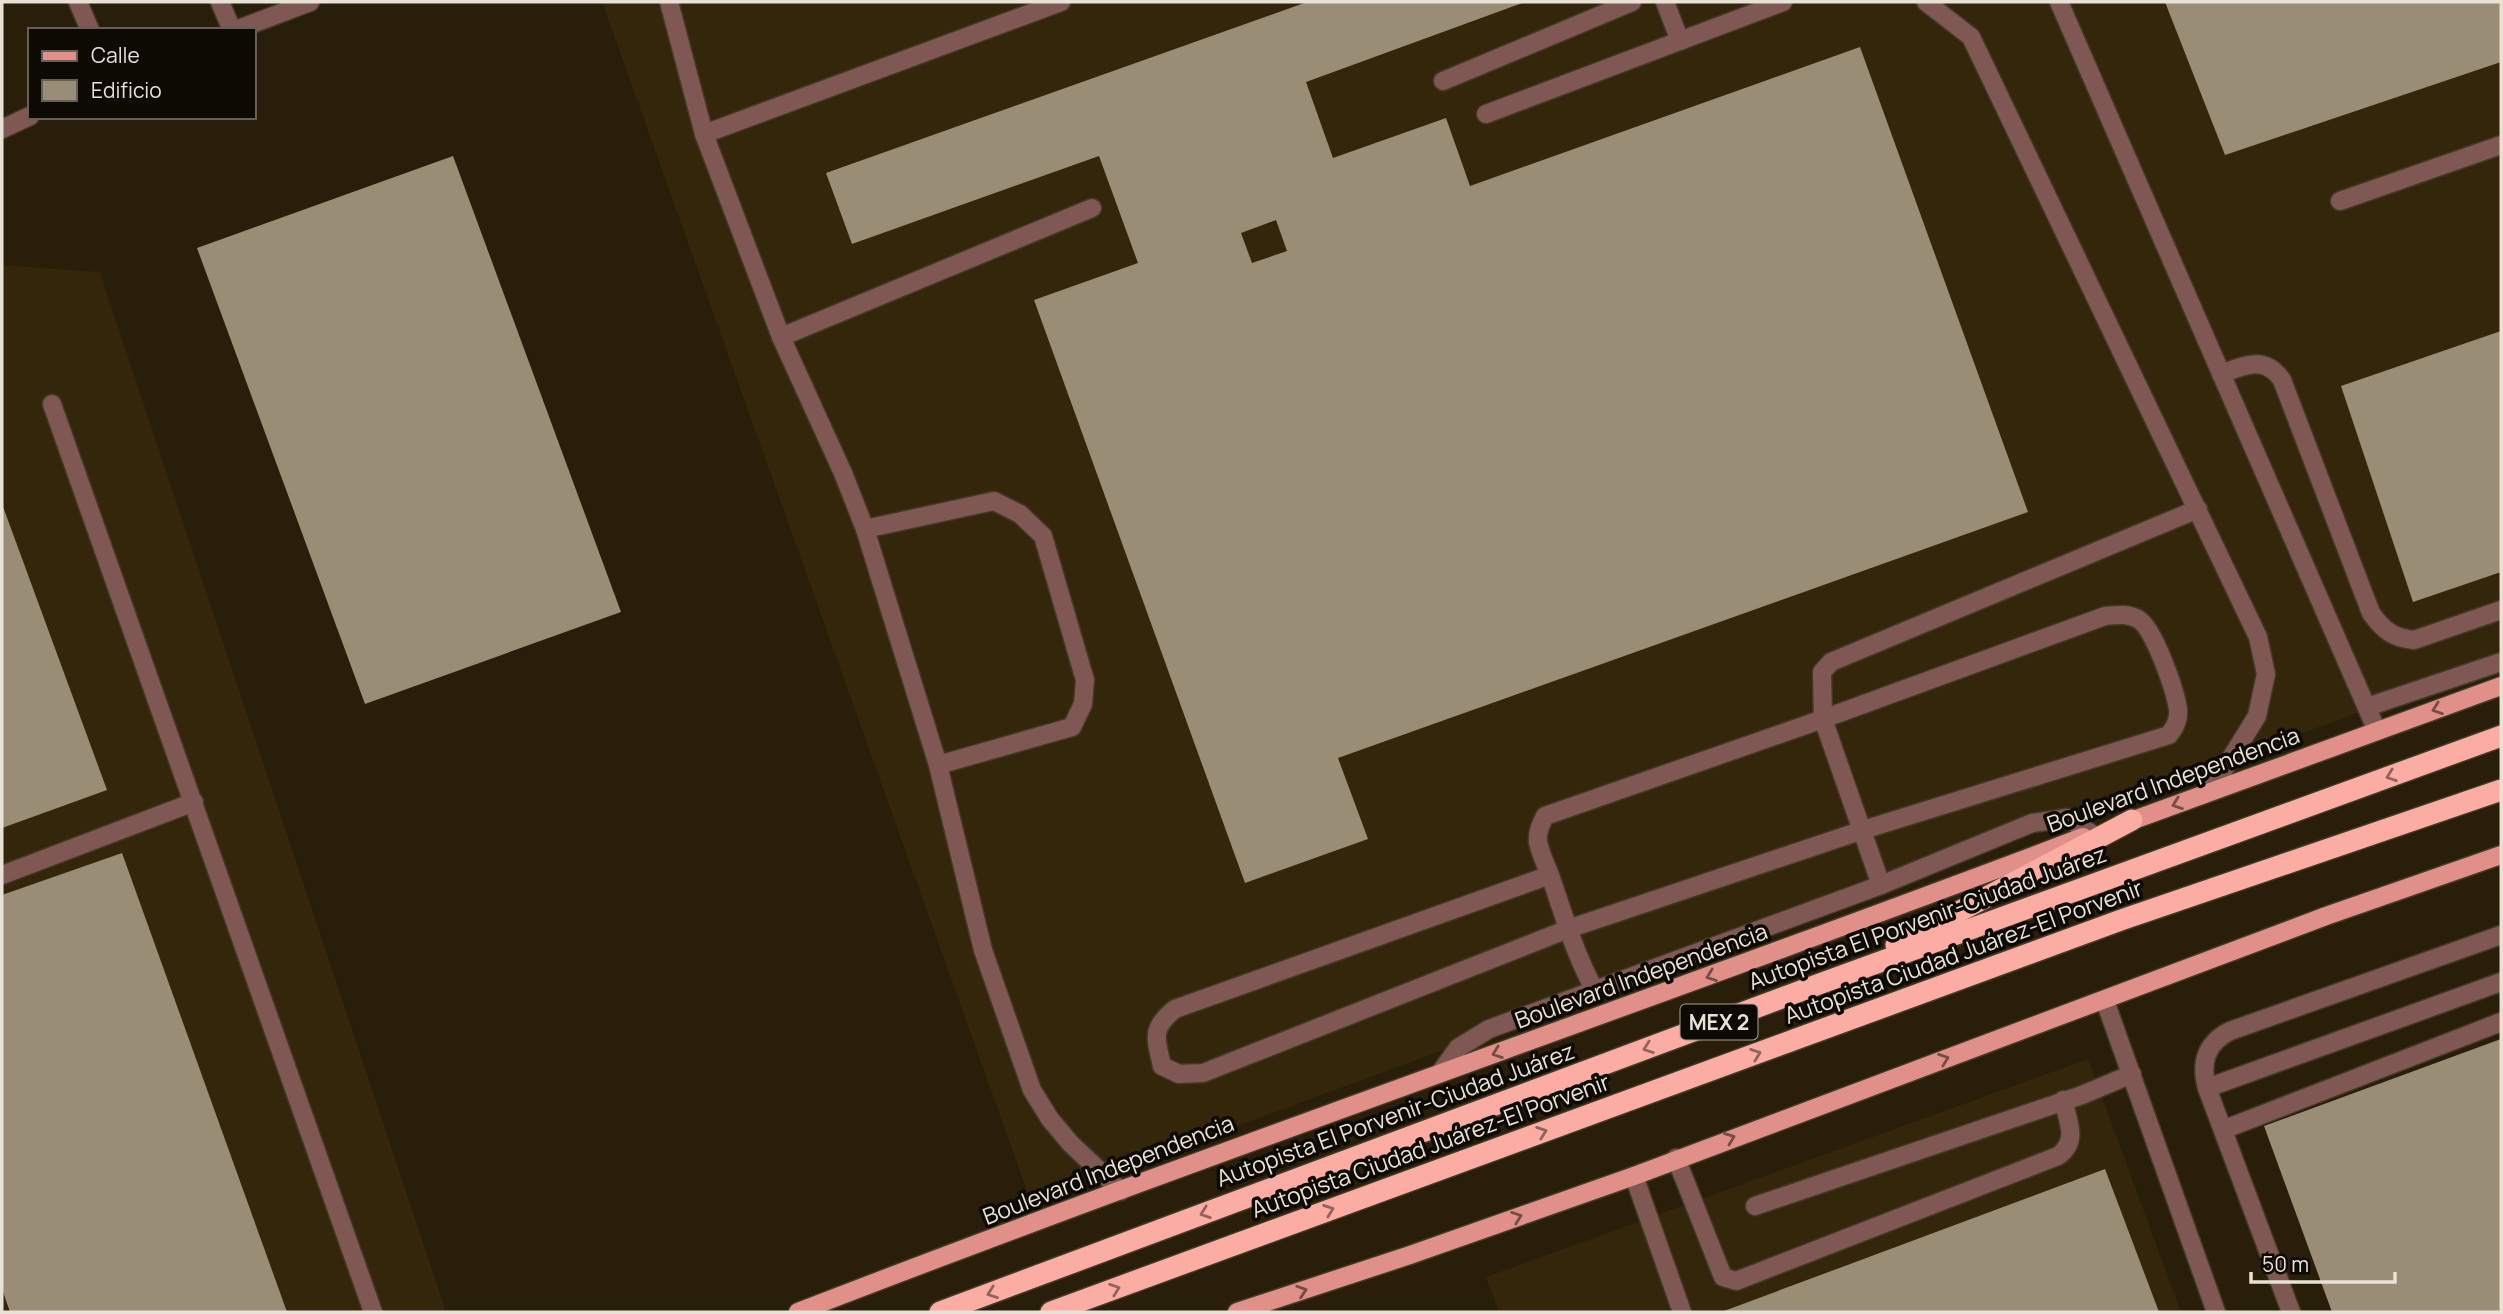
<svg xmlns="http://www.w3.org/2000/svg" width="2503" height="1314" viewBox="0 0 2503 1314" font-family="Manrope,sans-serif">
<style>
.built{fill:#34260b}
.building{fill:#9a8d76;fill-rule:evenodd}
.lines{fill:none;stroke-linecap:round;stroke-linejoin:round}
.minor-casing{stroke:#433926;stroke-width:21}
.major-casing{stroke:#433926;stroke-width:21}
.highway-casing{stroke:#433926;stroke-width:24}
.minor{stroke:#7f5854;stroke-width:18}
.major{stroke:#e09088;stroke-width:18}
.highway{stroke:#fbada4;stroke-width:21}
.oneway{stroke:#764c46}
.oneway2{stroke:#90635c}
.labels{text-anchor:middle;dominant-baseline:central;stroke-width:7;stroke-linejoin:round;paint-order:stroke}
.shield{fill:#0d0903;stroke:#a6a096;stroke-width:2}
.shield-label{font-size:21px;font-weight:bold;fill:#e8e1d5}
.street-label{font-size:23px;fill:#e8e1d5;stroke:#0d0903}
</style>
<rect width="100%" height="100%" fill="#281e0a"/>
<g class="built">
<polygon points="602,2 2501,2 2501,660 1031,1202"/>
<polygon points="2,265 100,272 446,1312 2,1312"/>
<polygon points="2088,1059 2181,1312 1499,1312 1486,1277"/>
</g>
<g class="building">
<path d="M1307,2H1525L1306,82L1333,158L1446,118L1470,186L1860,47L2028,512L1338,758L1368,839L1245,883L1034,300L1138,263L1099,156L852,244L826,173ZM1276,220L1287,251L1252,263L1241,233Z"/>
<polygon points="2165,2 2501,2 2501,62 2225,155"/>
<polygon points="453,156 621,612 365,704 197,248"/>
<polygon points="2501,331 2501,572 2413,602 2341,386"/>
<polygon points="2,504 107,790 2,828"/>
<polygon points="122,853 287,1312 10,1312 2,1289 2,895"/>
<polygon points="2501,1039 2501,1312 2332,1312 2264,1126"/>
<polygon points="2105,1169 2159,1312 1725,1312 1724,1311"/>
</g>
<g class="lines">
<g class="minor-casing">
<g id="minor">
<polyline points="78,2 90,30"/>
<polyline points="220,2 232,30"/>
<polyline points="669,2 704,134 781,337 843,473 865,529 938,765 983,950 1032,1090 1050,1119 1071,1144 1121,1191"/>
<polyline points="1665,2 1680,41"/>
<polyline points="1926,2 1971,37 2258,637 2266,674 2257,716 2210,792"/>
<polyline points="2059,2 2377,731"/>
<polyline points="236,30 310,2"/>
<polyline points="1443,81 1632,2"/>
<polyline points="1486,114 1783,2"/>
<polyline points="2,129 30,116"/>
<polyline points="704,134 1061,2"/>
<polyline points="2340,201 2501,145"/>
<polyline points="781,337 1092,208"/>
<path d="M2221,374C2245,365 2265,355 2282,380L2371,613C2383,630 2393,638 2414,640L2501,610"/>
<polyline points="52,404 373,1312"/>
<polyline points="865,529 994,501 1020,514 1043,536 1085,680 1083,704 1072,727 938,765"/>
<polyline points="2367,707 2501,662"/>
<polyline points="2,875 194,802"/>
<path d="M1550,875L1175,1009C1150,1029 1156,1038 1162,1066L1179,1074L1203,1073L1568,929L1863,830L2169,735C2175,727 2179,720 2178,709C2175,690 2154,628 2138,619C2128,613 2116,615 2105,616L1823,719L1545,816C1541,824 1537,832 1538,842C1540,853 1547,867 1551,878C1564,916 1575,954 1594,989"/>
<polyline points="1881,885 1823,719 1822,672 1831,662 2198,509"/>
<polyline points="2105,1001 2216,1312"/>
<polyline points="1440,1073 1458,1048 1489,1029 1881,885 2032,823 2067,818 2092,834"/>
<polyline points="2207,1088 2501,982"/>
<polyline points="2225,1129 2501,1022"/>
<path d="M1676,1158L1723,1277L1736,1281L2058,1156C2079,1141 2068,1122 2063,1100"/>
<polyline points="1634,1176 1682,1312"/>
<polyline points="1755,1206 2082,1095 2132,1074"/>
<path d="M2291,1312L2207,1088C2200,1063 2206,1043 2230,1031L2501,935"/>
</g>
</g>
<g class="major-casing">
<g id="major">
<polyline points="2120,825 2501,686"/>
<path d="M798,1312C1224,1147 1656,999 2083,837"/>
<polyline points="1237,1312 1410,1255 1634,1176 2326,916 2501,855"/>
</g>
</g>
<g class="highway-casing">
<g id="highway">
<polyline points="1896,945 2132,820"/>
<polyline points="940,1312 1822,983 2501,736"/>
<polyline points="1051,1312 2121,920 2501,790"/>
</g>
</g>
<use href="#minor" class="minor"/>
<use href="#major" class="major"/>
<use href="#highway" class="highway"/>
</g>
<defs><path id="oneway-chevron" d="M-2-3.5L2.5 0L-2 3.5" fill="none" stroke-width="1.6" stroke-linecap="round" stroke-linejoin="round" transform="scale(1.75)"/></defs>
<g class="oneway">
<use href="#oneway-chevron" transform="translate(2437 709) rotate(160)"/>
<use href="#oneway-chevron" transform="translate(2177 804) rotate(160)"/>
<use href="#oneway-chevron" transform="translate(1711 976) rotate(160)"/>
<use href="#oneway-chevron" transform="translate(1497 1053) rotate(160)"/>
<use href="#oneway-chevron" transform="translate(1944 1059) rotate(-20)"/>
<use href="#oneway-chevron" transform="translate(1730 1138) rotate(-21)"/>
<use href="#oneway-chevron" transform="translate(1517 1217) rotate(-20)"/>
<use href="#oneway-chevron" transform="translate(1302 1291) rotate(-18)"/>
</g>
<g class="oneway2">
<use href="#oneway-chevron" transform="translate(2391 776) rotate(160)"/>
<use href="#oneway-chevron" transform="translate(1648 1048) rotate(160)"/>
<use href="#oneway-chevron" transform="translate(1756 1054) rotate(-20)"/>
<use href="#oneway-chevron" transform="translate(1542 1132) rotate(-20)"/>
<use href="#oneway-chevron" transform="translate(1329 1210) rotate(-20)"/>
<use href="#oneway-chevron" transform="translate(1205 1213) rotate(160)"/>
<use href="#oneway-chevron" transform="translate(1115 1289) rotate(-20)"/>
<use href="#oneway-chevron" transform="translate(992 1293) rotate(160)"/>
</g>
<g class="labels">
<rect class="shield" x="1680.5" y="1004.5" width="77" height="35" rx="5"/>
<g class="shield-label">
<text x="1719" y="1022">MEX 2</text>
</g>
<g class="street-label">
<text transform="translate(2173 779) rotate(-20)">Boulevard Independencia</text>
<text transform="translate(1927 917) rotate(-20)">Autopista El Porvenir-Ciudad Juárez</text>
<text transform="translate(1963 951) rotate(-20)">Autopista Ciudad Juárez-El Porvenir</text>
<text transform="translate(1641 975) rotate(-20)">Boulevard Independencia</text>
<text transform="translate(1395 1114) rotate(-20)">Autopista El Porvenir-Ciudad Juárez</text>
<text transform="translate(1430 1145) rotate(-20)">Autopista Ciudad Juárez-El Porvenir</text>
<text transform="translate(1108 1169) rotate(-21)">Boulevard Independencia</text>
</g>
</g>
<rect width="2503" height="1314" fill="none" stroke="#e8e1d5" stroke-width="7"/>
<rect x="28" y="28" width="228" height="91" fill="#0d0903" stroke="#655f57" stroke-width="2"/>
<rect x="42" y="51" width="35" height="10" fill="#e09088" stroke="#655f57" stroke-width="2"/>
<text x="91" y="63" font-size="21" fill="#e8e1d5">Calle</text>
<rect x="42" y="80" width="35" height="21" fill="#9a8d76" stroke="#655f57" stroke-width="2"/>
<text x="91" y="98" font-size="21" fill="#e8e1d5">Edificio</text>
<path d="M2251 1272v10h144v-10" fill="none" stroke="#e8e1d5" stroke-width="3.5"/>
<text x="2262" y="1272" font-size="21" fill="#e8e1d5" stroke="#0d0903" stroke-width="5" paint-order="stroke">50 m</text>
</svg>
